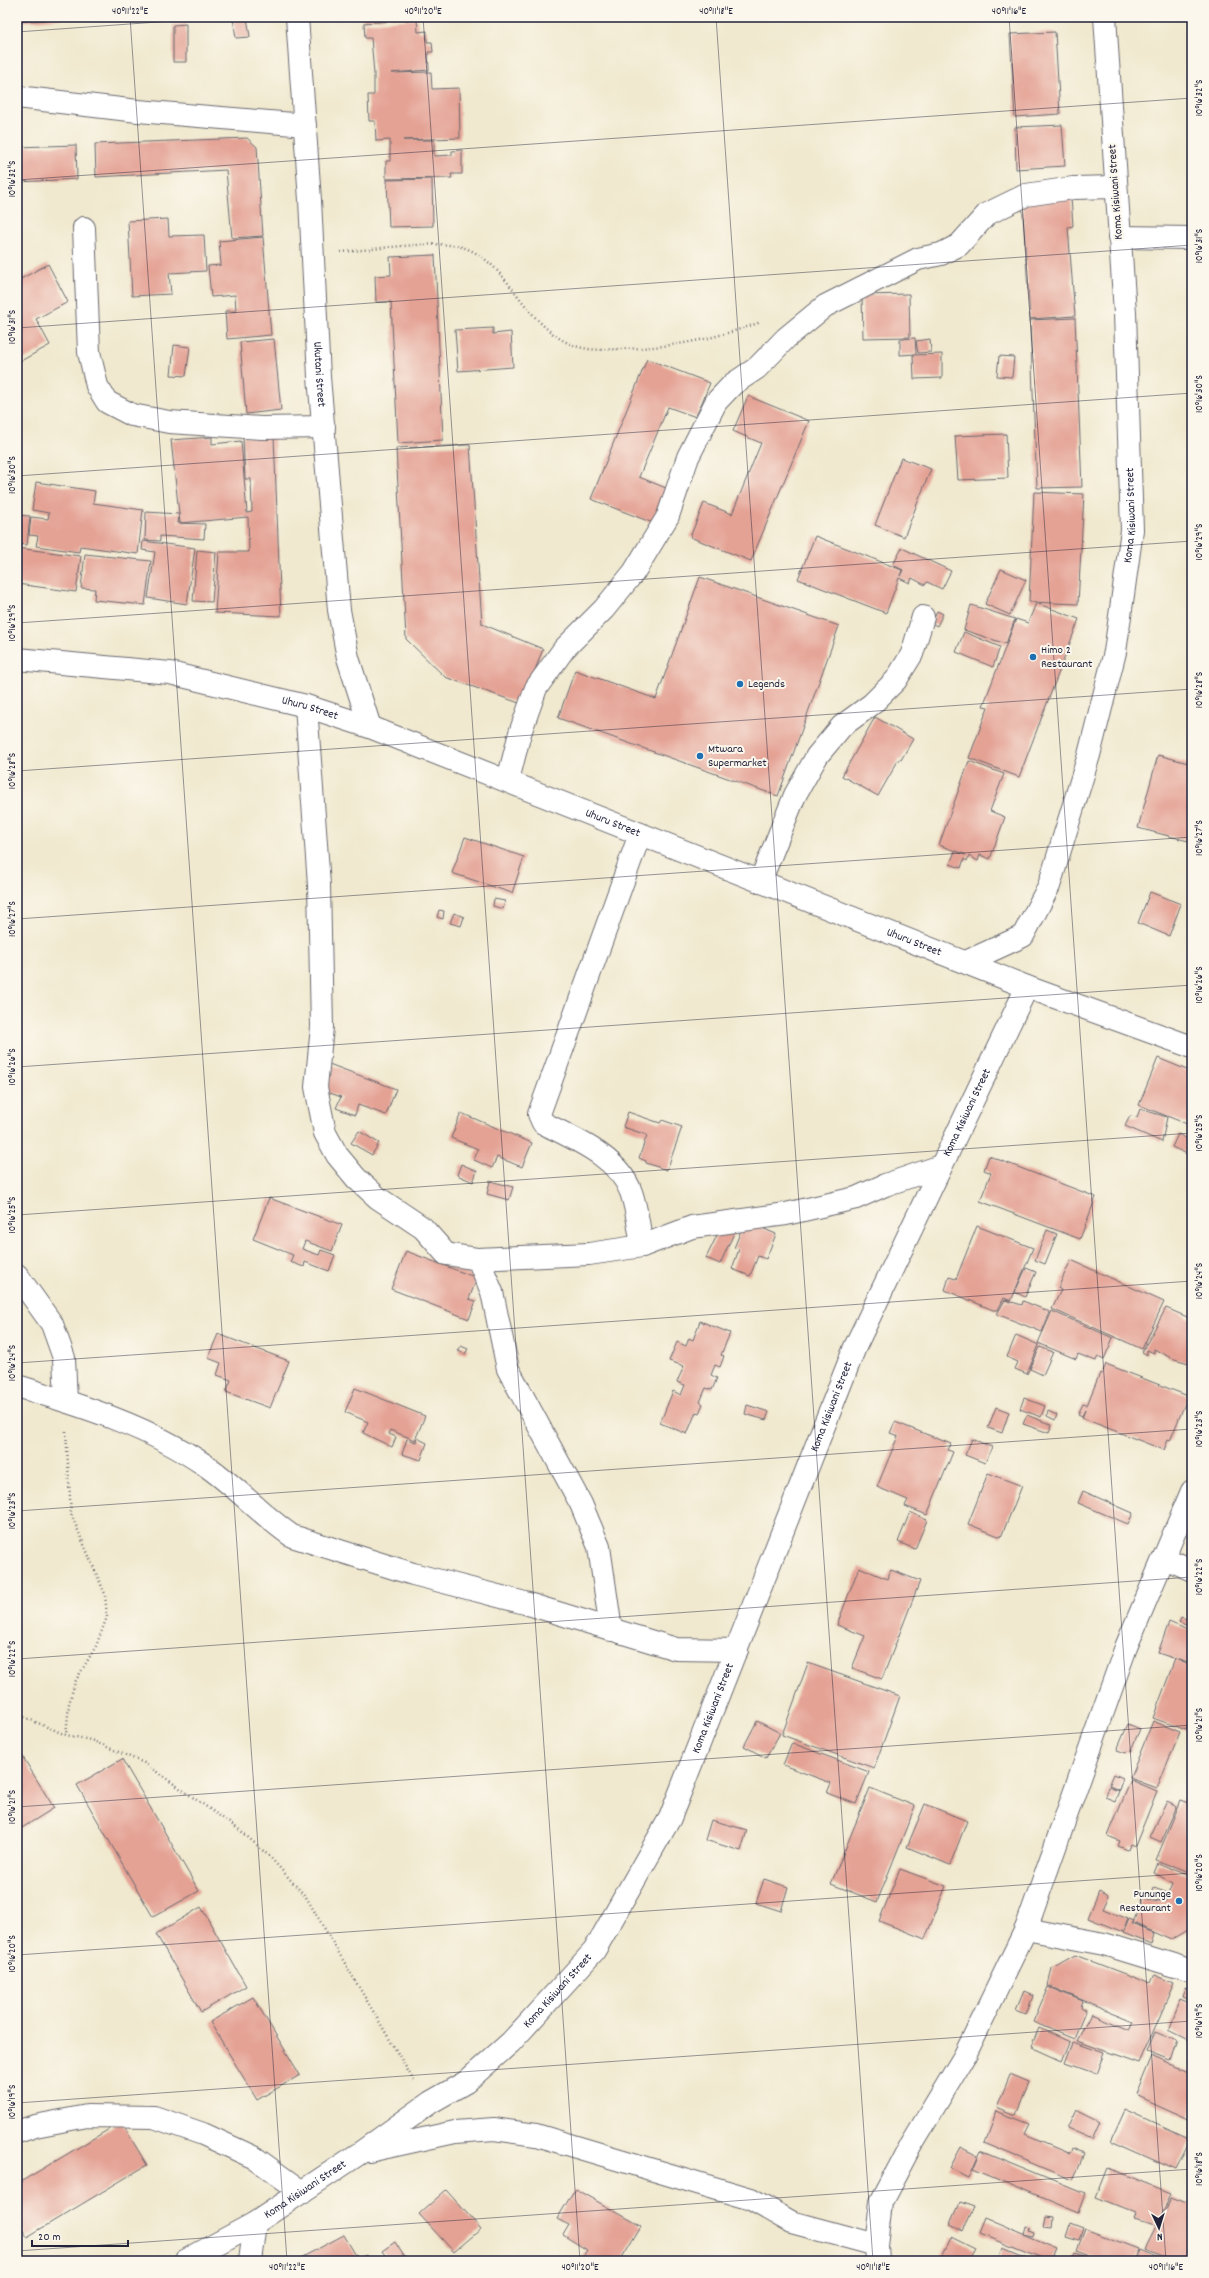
<svg xmlns="http://www.w3.org/2000/svg" width="1209" height="2278" viewBox="0 0 1209 2278" font-family="Dekko,sans-serif">
<style>
.building{fill:#e4a294}
.lines{fill:none;stroke-linecap:round;stroke-linejoin:round}
.minor-casing{stroke:#6a686f;stroke-width:24}
.path{stroke:#6a686f;stroke-width:2.5;stroke-dasharray:1 3;stroke-linecap:butt}
.minor{stroke:#fff;stroke-width:22}
.ticks{fill:none;stroke:#22223b;stroke-width:1;stroke-opacity:0.45}
.poi-dot{fill:#1f6fb2;stroke:#fbf7ec;stroke-width:1.5}
.labels{text-anchor:middle;dominant-baseline:central;stroke-width:4;stroke-linejoin:round;paint-order:stroke}
.street-label{font-size:12px;fill:#22223b;stroke:#fbf7ec}
.poi-label{font-size:12px;fill:#22223b;stroke:#fbf7ec;text-anchor:start}
.neatline{fill:none;stroke:#22223b;stroke-width:1.5}
.ticks-label{font-size:10px;text-anchor:middle;fill:#22223b}
</style>
<rect width="100%" height="100%" fill="#fbf7ec"/>
<filter id="ink" filterUnits="userSpaceOnUse"><feTurbulence type="fractalNoise" baseFrequency=".025" numOctaves="2"/><feDisplacementMap in="SourceGraphic" scale="8" xChannelSelector="R" yChannelSelector="G"/><feConvolveMatrix kernelMatrix="1 2 1 2 8 2 1 2 1" color-interpolation-filters="sRGB"/></filter>
<filter id="wash" filterUnits="userSpaceOnUse"><feTurbulence type="fractalNoise" baseFrequency=".012" numOctaves="4" result="noise"/><feDisplacementMap in="SourceGraphic" scale="16" xChannelSelector="R" yChannelSelector="G"/><feGaussianBlur stdDeviation="0.9" result="paint"/><feColorMatrix in="noise" values="0 0 0 0 0 0 0 0 0 0 0 0 0 0 0 0 0 1.4 0 .05"/><feComposite in="paint" operator="in"/></filter>
<g filter="url(#wash)">
<rect width="100%" height="100%" fill="#f0e9cf"/>
<g id="blocks">
<g class="building">
<polygon points="17,17 71,17 71,18 17,22"/>
<polygon points="247,17 250,37 236,38 233,18"/>
<polygon points="363,17 385,17 385,18 363,20"/>
<polygon points="417,19 418,32 427,31 427,42 432,42 433,52 428,52 429,70 391,73 431,72 432,89 459,88 460,138 403,140 434,140 434,156 452,155 452,151 462,150 462,174 451,174 452,178 386,179 386,161 390,161 390,140 376,141 375,121 369,121 368,95 374,95 374,74 371,38 365,38 364,23"/>
<polygon points="186,24 186,62 173,62 173,25"/>
<polygon points="1055,32 1060,114 1015,117 1010,34"/>
<polygon points="1062,125 1065,166 1016,169 1015,127"/>
<polygon points="247,138 257,147 263,236 232,238 226,170 96,177 95,144"/>
<polygon points="76,145 77,179 18,182 17,147"/>
<polygon points="432,179 433,226 389,227 387,180"/>
<polygon points="1071,197 1073,226 1068,227 1075,316 1030,319 1022,200"/>
<polygon points="168,219 169,236 204,235 206,271 169,273 171,294 132,296 128,221"/>
<polygon points="263,237 271,335 227,339 225,311 236,311 235,295 211,297 208,266 221,265 219,241"/>
<polygon points="435,255 443,440 398,443 391,302 376,302 375,276 391,275 390,257"/>
<polygon points="48,264 68,302 36,319 50,345 17,363 17,281"/>
<polygon points="909,294 910,337 863,338 862,295"/>
<polygon points="1075,318 1082,487 1037,488 1030,320"/>
<polygon points="493,328 493,334 511,332 513,367 458,371 455,330"/>
<polygon points="915,338 916,354 900,355 900,339"/>
<polygon points="274,339 281,410 246,414 240,342"/>
<polygon points="930,339 931,352 918,353 916,341"/>
<polygon points="174,345 190,347 186,376 171,375"/>
<polygon points="942,354 942,378 914,379 913,355"/>
<polygon points="999,356 1014,357 1012,377 997,376"/>
<polygon points="647,359 710,383 696,417 668,407 639,477 666,488 653,523 591,499"/>
<polygon points="748,396 809,421 751,561 690,537 704,503 732,514 761,443 733,431"/>
<polygon points="1006,434 1008,478 958,480 955,436"/>
<polygon points="274,436 281,616 215,613 219,552 249,552 248,517 180,523 171,440 212,437 212,444 241,441 247,513 252,512 251,479 245,479 243,437"/>
<polygon points="470,445 482,624 543,649 522,704 445,677 406,639 396,448"/>
<polygon points="901,458 931,469 904,537 875,525"/>
<polygon points="36,482 95,491 93,503 143,510 138,554 80,546 79,552 36,546 38,536 29,535 31,517 48,519 49,513 32,510"/>
<polygon points="1034,492 1084,494 1078,604 1029,602"/>
<polygon points="146,512 179,514 178,523 205,524 204,539 160,536 160,541 145,540"/>
<polygon points="17,515 30,516 27,545 17,544"/>
<polygon points="815,536 902,570 900,576 903,570 893,565 902,548 951,571 942,589 927,582 925,585 912,578 910,583 899,578 886,613 798,579"/>
<polygon points="143,541 195,548 187,604 148,598 155,552 142,550"/>
<polygon points="17,548 81,556 76,592 17,584"/>
<polygon points="197,550 216,552 212,602 193,601"/>
<polygon points="85,554 151,561 145,605 94,600 95,589 81,588"/>
<polygon points="1001,569 1026,580 1010,615 985,604"/>
<polygon points="700,577 839,626 778,796 558,718 575,670 656,699"/>
<polygon points="1036,603 1079,619 1019,777 969,758 988,707 983,706 1016,619 1028,623"/>
<polygon points="971,605 1015,619 1006,644 964,630"/>
<polygon points="937,611 943,614 937,626 931,623"/>
<polygon points="964,632 1000,647 993,667 956,652"/>
<polygon points="875,717 913,739 901,760 899,759 878,796 842,776"/>
<polygon points="1158,755 1192,764 1192,842 1138,828"/>
<polygon points="969,761 1004,774 990,811 1005,817 990,859 980,855 978,861 969,856 967,861 964,859 961,868 950,864 955,851 966,855 939,845"/>
<polygon points="465,837 524,857 512,893 452,873"/>
<polygon points="1150,892 1181,904 1169,936 1138,923"/>
<polygon points="494,899 505,901 503,909 493,906"/>
<polygon points="439,910 444,911 443,919 437,917"/>
<polygon points="454,913 464,917 461,926 450,923"/>
<polygon points="1158,1058 1192,1072 1192,1126 1139,1105"/>
<polygon points="329,1064 396,1089 386,1115 358,1105 355,1115 336,1108 341,1097 319,1089"/>
<polygon points="1140,1109 1167,1117 1162,1142 1125,1126 1130,1116 1137,1117"/>
<polygon points="628,1112 660,1123 662,1120 682,1127 667,1170 646,1163 646,1161 639,1158 647,1135 623,1127"/>
<polygon points="461,1113 532,1143 522,1167 497,1157 492,1168 474,1160 478,1149 451,1138"/>
<polygon points="359,1131 379,1143 372,1155 351,1143"/>
<polygon points="1178,1134 1192,1141 1187,1154 1172,1147"/>
<polygon points="989,1156 1096,1197 1080,1239 980,1201 991,1173 984,1170"/>
<polygon points="461,1164 477,1171 473,1182 457,1175"/>
<polygon points="490,1181 513,1187 509,1200 487,1194"/>
<polygon points="269,1198 342,1225 332,1251 305,1241 302,1249 319,1255 321,1250 335,1255 329,1271 305,1262 304,1267 290,1262 293,1255 253,1239"/>
<polygon points="753,1224 776,1234 766,1259 758,1256 750,1276 732,1269 739,1249 734,1248 742,1228 750,1231"/>
<polygon points="722,1225 735,1231 720,1264 706,1258"/>
<polygon points="977,1226 1033,1248 1011,1301 1004,1298 998,1310 993,1310 945,1290 949,1277 956,1279"/>
<polygon points="1047,1230 1057,1234 1045,1264 1035,1260"/>
<polygon points="406,1251 477,1278 469,1299 476,1301 469,1319 391,1289"/>
<polygon points="1071,1260 1164,1302 1142,1349 1052,1309 1061,1290 1058,1288"/>
<polygon points="1026,1268 1036,1272 1025,1297 1015,1292"/>
<polygon points="1005,1300 1022,1305 1023,1301 1050,1312 1042,1332 997,1314"/>
<polygon points="1166,1308 1192,1319 1192,1364 1171,1358 1154,1349 1154,1353 1147,1350 1147,1355 1142,1352"/>
<polygon points="1052,1311 1113,1338 1104,1359 1098,1356 1096,1361 1078,1354 1076,1359 1038,1343"/>
<polygon points="700,1321 730,1333 721,1355 724,1356 720,1367 715,1365 711,1375 717,1378 712,1390 706,1388 700,1402 703,1404 699,1413 696,1412 687,1434 660,1423 673,1391 681,1395 685,1385 677,1382 684,1366 669,1361 677,1342 686,1346 689,1338 693,1340"/>
<polygon points="218,1334 289,1361 270,1408 226,1392 231,1380 217,1375 221,1363 208,1358"/>
<polygon points="1016,1335 1039,1345 1027,1374 1015,1369 1018,1362 1007,1357"/>
<polygon points="461,1346 468,1349 465,1354 458,1351"/>
<polygon points="1040,1347 1053,1352 1043,1375 1030,1369"/>
<polygon points="1106,1364 1188,1396 1170,1441 1168,1440 1164,1450 1082,1418 1085,1410 1082,1416 1078,1414 1083,1404 1087,1405 1100,1373 1102,1374"/>
<polygon points="355,1388 425,1416 415,1440 390,1430 389,1434 396,1437 392,1447 363,1433 368,1422 345,1412"/>
<polygon points="1024,1398 1045,1406 1041,1417 1020,1409"/>
<polygon points="747,1405 769,1412 766,1420 745,1414"/>
<polygon points="996,1407 1009,1412 1002,1433 988,1428"/>
<polygon points="1048,1411 1057,1415 1055,1420 1047,1416"/>
<polygon points="1027,1415 1052,1425 1049,1433 1023,1424"/>
<polygon points="895,1422 951,1444 948,1450 953,1452 927,1515 905,1506 908,1500 877,1487 898,1436 890,1433"/>
<polygon points="417,1438 427,1443 421,1460 402,1454 407,1439 416,1442"/>
<polygon points="972,1439 992,1447 985,1463 965,1455"/>
<polygon points="988,1473 1022,1486 1001,1537 968,1524"/>
<polygon points="1083,1491 1133,1513 1128,1524 1078,1503"/>
<polygon points="910,1512 927,1520 915,1549 898,1542"/>
<polygon points="859,1567 887,1579 891,1570 920,1581 882,1679 852,1668 865,1636 837,1625"/>
<polygon points="1181,1617 1191,1621 1188,1626 1179,1622"/>
<polygon points="1169,1622 1190,1631 1192,1627 1191,1664 1158,1653"/>
<polygon points="1175,1659 1192,1666 1192,1723 1189,1722 1186,1730 1153,1718"/>
<polygon points="808,1663 900,1696 874,1768 782,1735"/>
<polygon points="757,1721 780,1733 766,1758 744,1746"/>
<polygon points="1153,1721 1180,1732 1157,1788 1130,1778"/>
<polygon points="1128,1724 1140,1729 1130,1752 1127,1751 1126,1753 1117,1750"/>
<polygon points="792,1743 869,1772 856,1804 827,1793 831,1783 783,1765"/>
<polygon points="21,1754 54,1808 17,1831 17,1757"/>
<polygon points="122,1759 199,1891 153,1917 77,1785"/>
<polygon points="1114,1774 1123,1778 1119,1790 1109,1786"/>
<polygon points="1131,1780 1157,1791 1135,1846 1130,1844 1128,1850 1118,1846 1120,1841 1108,1836"/>
<polygon points="1108,1787 1119,1791 1115,1801 1105,1797"/>
<polygon points="870,1788 915,1806 877,1902 831,1884"/>
<polygon points="1181,1800 1192,1804 1192,1874 1156,1860"/>
<polygon points="1167,1801 1177,1806 1161,1842 1150,1837"/>
<polygon points="925,1804 967,1821 950,1865 907,1847"/>
<polygon points="711,1820 747,1830 741,1851 705,1840"/>
<polygon points="1158,1863 1192,1877 1192,1928 1172,1940 1133,1923 1142,1899 1165,1903 1173,1883 1154,1873"/>
<polygon points="900,1869 946,1886 925,1939 879,1921"/>
<polygon points="764,1879 788,1887 781,1911 756,1903"/>
<polygon points="1154,1888 1168,1893 1165,1902 1151,1898"/>
<polygon points="1099,1891 1109,1896 1103,1909 1128,1919 1123,1932 1088,1918"/>
<polygon points="201,1907 246,1986 201,2012 156,1934"/>
<polygon points="1129,1919 1134,1921 1132,1924 1154,1933 1151,1944 1123,1933"/>
<polygon points="1075,1955 1151,1984 1155,1975 1174,1983 1139,2063 1077,2041 1091,2014 1130,2030 1134,2021 1048,1986 1052,1968"/>
<polygon points="1048,1987 1083,2001 1081,2007 1086,2010 1074,2039 1033,2022"/>
<polygon points="1186,1988 1191,1990 1192,1993 1192,1996 1190,1995 1188,1999 1183,1997"/>
<polygon points="1024,1991 1033,1995 1026,2014 1016,2010"/>
<polygon points="253,1997 300,2075 257,2100 210,2022"/>
<polygon points="1180,1999 1192,2004 1192,2041 1168,2029"/>
<polygon points="1039,2028 1070,2042 1062,2061 1031,2047"/>
<polygon points="1155,2031 1177,2040 1170,2061 1147,2052"/>
<polygon points="1073,2042 1104,2053 1096,2074 1065,2063"/>
<polygon points="1151,2056 1192,2074 1192,2109 1188,2119 1135,2095"/>
<polygon points="1010,2075 1029,2083 1016,2115 997,2107"/>
<polygon points="1076,2109 1100,2121 1092,2139 1067,2128"/>
<polygon points="1125,2110 1191,2140 1176,2170 1111,2141"/>
<polygon points="996,2111 1030,2124 1025,2134 1070,2153 1072,2149 1084,2154 1073,2180 984,2143"/>
<polygon points="121,2122 147,2165 27,2237 17,2221 17,2184"/>
<polygon points="960,2147 978,2156 969,2177 949,2168"/>
<polygon points="981,2151 1085,2194 1078,2213 973,2169"/>
<polygon points="1108,2168 1171,2193 1155,2225 1134,2219 1136,2214 1096,2198"/>
<polygon points="575,2189 641,2226 620,2261 580,2261 587,2250 563,2235 569,2225 557,2219"/>
<polygon points="446,2190 481,2229 454,2252 419,2214"/>
<polygon points="1171,2197 1192,2205 1192,2261 1174,2261 1144,2250"/>
<polygon points="960,2202 974,2207 963,2231 950,2225"/>
<polygon points="1045,2215 1052,2216 1051,2227 1043,2226"/>
<polygon points="986,2219 1057,2249 1052,2261 1047,2261 980,2234"/>
<polygon points="1070,2223 1083,2228 1079,2240 1066,2236"/>
<polygon points="1027,2227 1031,2228 1030,2231 1035,2233 1034,2237 1025,2235"/>
<polygon points="1085,2229 1138,2249 1134,2261 1107,2261 1077,2250"/>
<polygon points="344,2235 358,2259 366,2255 369,2261 295,2261"/>
<polygon points="951,2237 975,2249 968,2261 939,2261"/>
<polygon points="395,2242 407,2261 389,2261 382,2251"/>
<polygon points="1003,2248 1034,2261 998,2261"/>
<polygon points="1139,2250 1166,2261 1135,2261"/>
<polygon points="1075,2252 1095,2258 1094,2261 1072,2259"/>
</g>
</g>
</g>
<g filter="url(#ink)">
<use href="#blocks" fill-opacity="0" stroke="#6a686f" stroke-width="1"/>
<g class="lines">
<g class="minor-casing">
<g id="minor">
<path id="s1" d="M297,17L310,200L319,377L339,610L348,658L370,727"/>
<polyline points="17,97 138,111 305,125"/>
<polyline points="84,228 89,352 97,386 107,402 132,415 169,422 262,428 324,427"/>
<polyline points="1119,237 1192,238"/>
<path id="s2" d="M17,659L170,673L306,706L370,727L1027,987L1192,1047"/>
<polyline points="306,706 319,885 322,1027 316,1087 325,1133 337,1155 356,1178 378,1198 423,1228 446,1254 478,1259 492,1292 508,1369 581,1504 599,1547 611,1630"/>
<polyline points="508,780 520,733 536,688 564,649 604,609 634,572 668,516 688,457 716,402 733,384 757,368 786,338 825,306 918,259 941,254 959,245 987,214 1026,195 1073,188 1116,187"/>
<path d="M640,834L539,1114L543,1123C574,1139 618,1156 631,1192C637,1209 639,1228 642,1246"/>
<polyline points="760,882 795,795 817,756 842,726 872,704 896,680 912,654 923,617"/>
<path id="s3" d="M966,962L1023,936L1049,886L1089,755L1115,652L1132,530L1125,313L1105,17"/>
<polyline points="478,1259 589,1254 642,1246 692,1227 786,1214 856,1198 885,1185 941,1166"/>
<polyline points="17,1275 52,1324 64,1358 66,1401"/>
<path d="M17,1386C82,1406 148,1426 205,1465C236,1486 261,1515 292,1536L413,1574L525,1603L676,1649L737,1650"/>
<polyline points="1164,1558 1192,1570"/>
<polyline points="1026,1929 1104,1944 1192,1971"/>
<polyline points="17,2132 35,2126 87,2116 154,2117 203,2134 255,2158 302,2192"/>
<polyline points="369,2151 455,2132 494,2129 536,2135 751,2199 791,2222 876,2245"/>
<path id="s4" d="M185,2261L255,2223L360,2153L431,2102L466,2082L511,2042L594,1951L670,1818L855,1347L1027,987"/>
<polyline points="250,2261 255,2223"/>
<polyline points="877,2261 876,2245 881,2202 911,2145 964,2057 1026,1929 1126,1647 1192,1491"/>
</g>
</g>
<g class="path">
<path d="M341,252C370,250 441,239 465,248C496,259 514,294 535,317C548,331 563,344 583,348C595,351 609,349 622,349C674,347 711,340 761,322"/>
<polyline points="66,1431 71,1514 105,1594 107,1617 96,1646 75,1682 69,1704 66,1735"/>
<polyline points="17,1714 66,1735 91,1740 144,1763 241,1831 269,1856 306,1897 414,2081"/>
</g>
<use href="#minor" class="minor"/>
</g>
</g>
<path class="ticks" d="M130,17L287,2261M423,17L580,2261M716,17L873,2261M1009,17L1166,2261M17,32L228,17M17,180L1192,98M17,328L1192,245M17,476L1192,393M17,623L1192,541M17,771L1192,689M17,919L1192,837M17,1067L1192,985M17,1215L1192,1133M17,1363L1192,1281M17,1511L1192,1429M17,1659L1192,1577M17,1807L1192,1725M17,1955L1192,1873M17,2103L1192,2021M17,2251L1192,2169"/>
<g class="poi-dot">
<circle cx="1033" cy="657" r="4"/>
<circle cx="740" cy="684" r="4"/>
<circle cx="700" cy="756" r="4"/>
<circle cx="1179" cy="1901" r="4"/>
</g>
<g class="labels">
<g class="street-label">
<text transform="translate(1116 192) rotate(-94)">Koma Kisiwani Street</text>
<text stroke="none"><textPath href="#s1" startOffset="358">Ukutani Street</textPath></text>
<text stroke="none"><textPath href="#s3" startOffset="500">Koma Kisiwani Street</textPath></text>
<text stroke="none"><textPath href="#s2" startOffset="298">Uhuru Street</textPath></text>
<text stroke="none"><textPath href="#s2" startOffset="622">Uhuru Street</textPath></text>
<text stroke="none"><textPath href="#s2" startOffset="946">Uhuru Street</textPath></text>
<text stroke="none"><textPath href="#s4" startOffset="1436">Koma Kisiwani Street</textPath></text>
<text stroke="none"><textPath href="#s4" startOffset="1112">Koma Kisiwani Street</textPath></text>
<text stroke="none"><textPath href="#s4" startOffset="788">Koma Kisiwani Street</textPath></text>
<text stroke="none"><textPath href="#s4" startOffset="463">Koma Kisiwani Street</textPath></text>
<text stroke="none"><textPath href="#s4" startOffset="140">Koma Kisiwani Street</textPath></text>
</g>
<g class="poi-label">
<text x="1041" y="650">Himo 2<tspan x="1041" dy="14">Restaurant</tspan></text>
<text x="748" y="684">Legends</text>
<text x="708" y="749">Mtwara<tspan x="708" dy="14">Supermarket</tspan></text>
<text x="1171" y="1894" text-anchor="end">Pununge<tspan x="1171" dy="14">Restaurant</tspan></text>
</g>
</g>
<rect width="1209" height="2278" fill="none" stroke="#fbf7ec" stroke-width="44"/>
<g transform="translate(1159 2228) rotate(176)" stroke="#fbf7ec" stroke-width="3" paint-order="stroke">
<path d="M0-3L7 15L0 10L-7 15Z" fill="#22223b"/>
<text y="-6" font-size="11" font-weight="bold" text-anchor="middle" fill="#22223b">N</text>
</g>
<path d="M32 2240v6h96v-6" fill="none" stroke="#22223b" stroke-width="2"/>
<text x="38" y="2240" font-size="12" fill="#22223b" stroke="#fbf7ec" stroke-width="3" paint-order="stroke">20 m</text>
<rect x="22" y="22" width="1165" height="2234" class="neatline"/>
<g class="ticks-label">
<text x="130" y="14">40°11'22"E</text>
<text x="423" y="14">40°11'20"E</text>
<text x="716" y="14">40°11'18"E</text>
<text x="1009" y="14">40°11'16"E</text>
<text transform="translate(1198 98) rotate(-90)" y="4">10°16'32"S</text>
<text transform="translate(11 179) rotate(-90)" y="4">10°16'32"S</text>
<text transform="translate(1198 246) rotate(-90)" y="4">10°16'31"S</text>
<text transform="translate(11 327) rotate(-90)" y="4">10°16'31"S</text>
<text transform="translate(1198 394) rotate(-90)" y="4">10°16'30"S</text>
<text transform="translate(11 475) rotate(-90)" y="4">10°16'30"S</text>
<text transform="translate(1198 542) rotate(-90)" y="4">10°16'29"S</text>
<text transform="translate(11 623) rotate(-90)" y="4">10°16'29"S</text>
<text transform="translate(1198 690) rotate(-90)" y="4">10°16'28"S</text>
<text transform="translate(11 771) rotate(-90)" y="4">10°16'28"S</text>
<text transform="translate(1198 838) rotate(-90)" y="4">10°16'27"S</text>
<text transform="translate(11 919) rotate(-90)" y="4">10°16'27"S</text>
<text transform="translate(1198 985) rotate(-90)" y="4">10°16'26"S</text>
<text transform="translate(11 1067) rotate(-90)" y="4">10°16'26"S</text>
<text transform="translate(1198 1133) rotate(-90)" y="4">10°16'25"S</text>
<text transform="translate(11 1215) rotate(-90)" y="4">10°16'25"S</text>
<text transform="translate(1198 1281) rotate(-90)" y="4">10°16'24"S</text>
<text transform="translate(11 1363) rotate(-90)" y="4">10°16'24"S</text>
<text transform="translate(1198 1429) rotate(-90)" y="4">10°16'23"S</text>
<text transform="translate(11 1511) rotate(-90)" y="4">10°16'23"S</text>
<text transform="translate(1198 1577) rotate(-90)" y="4">10°16'22"S</text>
<text transform="translate(11 1659) rotate(-90)" y="4">10°16'22"S</text>
<text transform="translate(1198 1725) rotate(-90)" y="4">10°16'21"S</text>
<text transform="translate(11 1807) rotate(-90)" y="4">10°16'21"S</text>
<text transform="translate(1198 1873) rotate(-90)" y="4">10°16'20"S</text>
<text transform="translate(11 1954) rotate(-90)" y="4">10°16'20"S</text>
<text transform="translate(1198 2021) rotate(-90)" y="4">10°16'19"S</text>
<text transform="translate(11 2102) rotate(-90)" y="4">10°16'19"S</text>
<text transform="translate(1198 2169) rotate(-90)" y="4">10°16'18"S</text>
<text x="287" y="2270">40°11'22"E</text>
<text x="580" y="2270">40°11'20"E</text>
<text x="873" y="2270">40°11'18"E</text>
<text x="1166" y="2270">40°11'16"E</text>
</g>
</svg>
